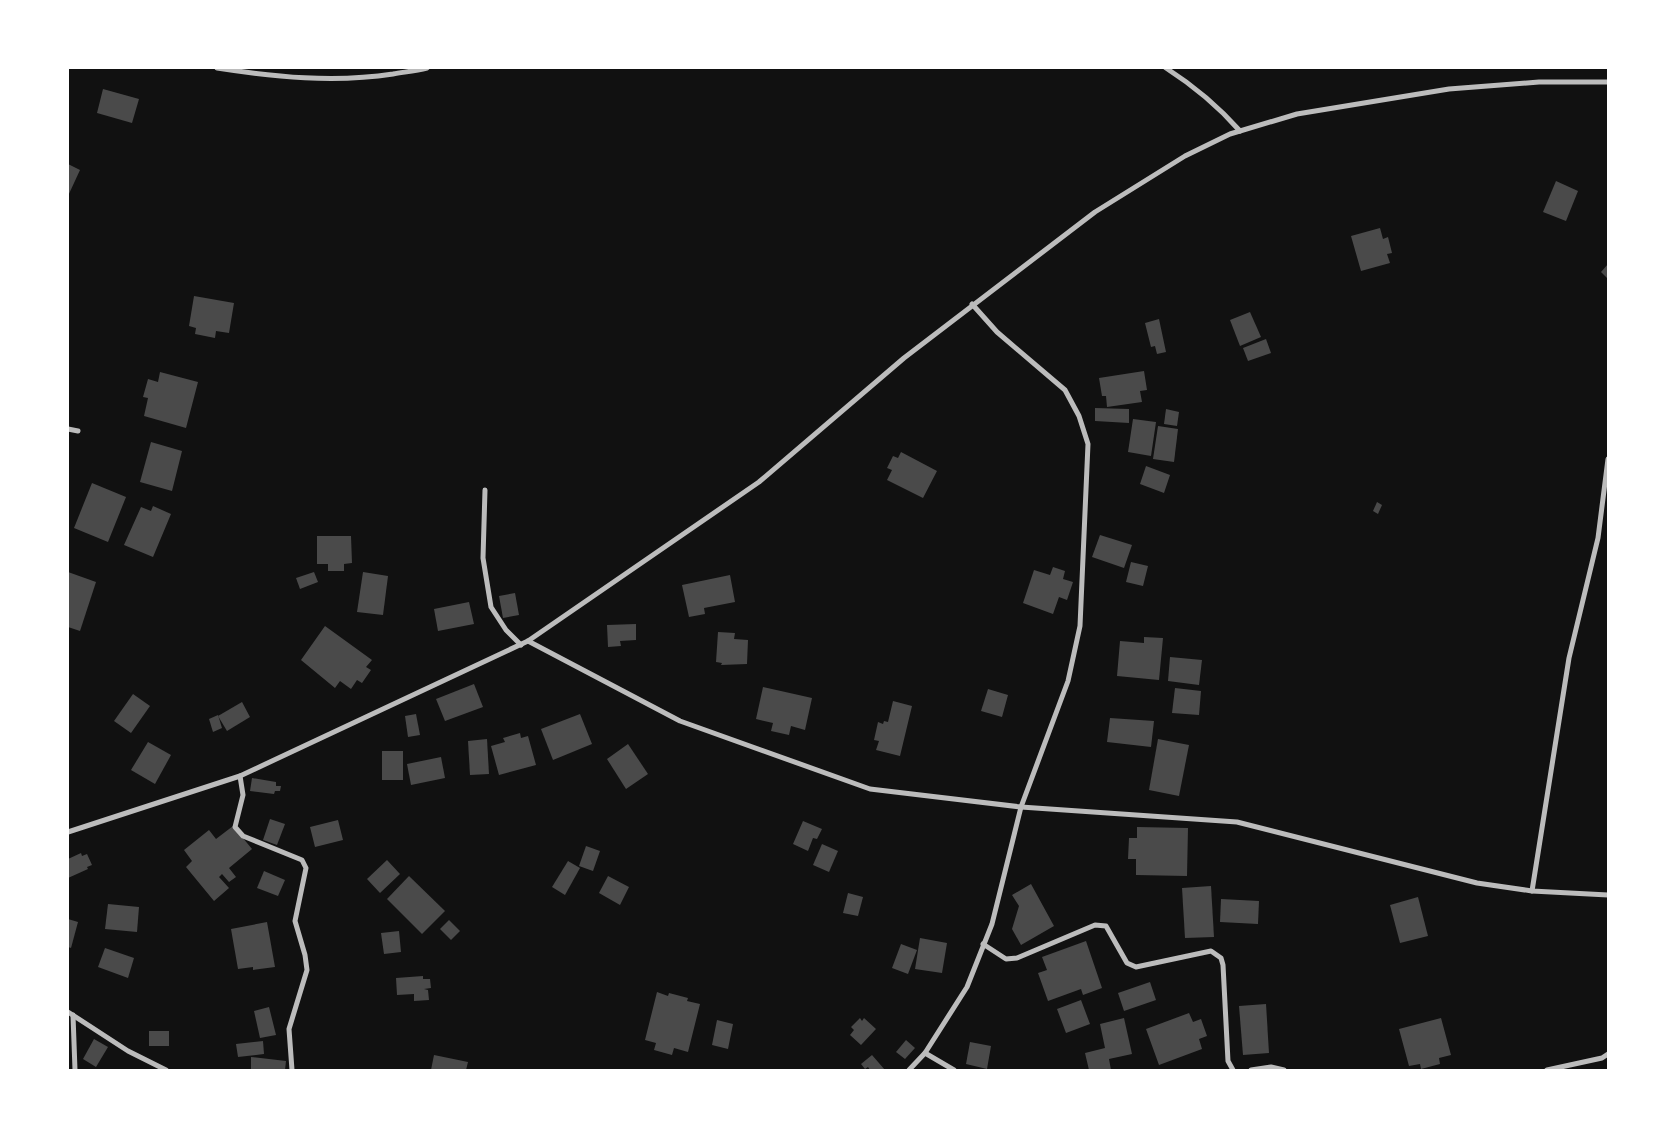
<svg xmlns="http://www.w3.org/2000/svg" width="1676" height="1138" viewBox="0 0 1676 1138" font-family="Manrope,sans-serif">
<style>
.building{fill:#4a4a4a}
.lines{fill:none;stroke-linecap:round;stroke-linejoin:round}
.minor{stroke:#bcbcbc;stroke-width:5}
</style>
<rect width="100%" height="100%" fill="#111"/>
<g class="building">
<polygon points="103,89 139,99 132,123 97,113"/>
<polygon points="68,164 80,170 68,196"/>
<polygon points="1556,181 1578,191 1566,221 1543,212"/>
<polygon points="1380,228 1383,239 1388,237 1392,253 1387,254 1390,263 1361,271 1351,236"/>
<polygon points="1608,264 1608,279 1601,272"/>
<polygon points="194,296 234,303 229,333 216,331 215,338 195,334 196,328 189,326"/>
<polygon points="1250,312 1261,337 1240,346 1230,320"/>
<polygon points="1159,319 1166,352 1157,354 1155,346 1151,347 1145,323"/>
<polygon points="1266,339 1271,353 1248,361 1243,348"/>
<polygon points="1144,371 1147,390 1140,391 1142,402 1107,407 1106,396 1102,396 1099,378"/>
<polygon points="160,372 198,382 186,428 144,416 148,398 143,397 148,379 158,382"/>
<polygon points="1095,408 1129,409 1129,423 1095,421"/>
<polygon points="1166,409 1179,412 1177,426 1164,424"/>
<polygon points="1133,419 1156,422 1151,456 1128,452"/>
<polygon points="1158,426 1178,429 1174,462 1153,459"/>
<polygon points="151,442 182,451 172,491 140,482"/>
<polygon points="901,452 937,471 923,498 887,480 892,470 887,468 893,456 898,458"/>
<polygon points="1146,466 1170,475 1164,493 1140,484"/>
<polygon points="92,483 126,497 108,542 74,528"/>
<polygon points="1377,502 1382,505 1378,514 1373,511"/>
<polygon points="153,506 171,514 153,557 124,545 141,507 151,511"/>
<polygon points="1100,535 1132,545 1124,568 1092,557"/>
<polygon points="317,536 351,536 352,563 344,564 344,571 328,571 328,564 317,564"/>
<polygon points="1131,562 1148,566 1143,586 1126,582"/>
<polygon points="1053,567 1065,571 1063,579 1073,582 1067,600 1059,597 1053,614 1023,603 1034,570 1050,575"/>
<polygon points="68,572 96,582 80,631 68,627"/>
<polygon points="314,572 318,582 300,589 296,578"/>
<polygon points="363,572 388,576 383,615 357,612"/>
<polygon points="730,575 735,602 704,608 705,614 689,617 682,585"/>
<polygon points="515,593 519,615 503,618 499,596"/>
<polygon points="469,602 474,624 438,631 434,609"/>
<polygon points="636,624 636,640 620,641 621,646 608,647 607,625"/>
<polygon points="325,626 372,660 366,667 371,670 362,683 357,680 351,689 340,681 335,688 301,660"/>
<polygon points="718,632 735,633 734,639 748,640 747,664 721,665 722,663 716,662"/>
<polygon points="1144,637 1163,638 1159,680 1117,676 1120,641 1144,643"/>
<polygon points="1170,657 1202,660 1199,685 1168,681"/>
<polygon points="474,684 483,707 445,721 436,699"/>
<polygon points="763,687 812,698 805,730 791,726 789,735 771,731 773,723 756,719"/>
<polygon points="1175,688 1201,691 1199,715 1172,713"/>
<polygon points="988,689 1008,695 1002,717 981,711"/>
<polygon points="133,694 150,706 131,733 114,721"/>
<polygon points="893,701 912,706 900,756 876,750 879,741 874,740 878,722 883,724 884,721 888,722"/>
<polygon points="242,702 250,717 227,731 218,716"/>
<polygon points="416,714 420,735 408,737 405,716"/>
<polygon points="580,714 592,744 553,760 541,729"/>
<polygon points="218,715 222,728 213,732 209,719"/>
<polygon points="1110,718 1154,721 1151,747 1107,742"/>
<polygon points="520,733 521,738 528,736 536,765 499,775 491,746 505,742 503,738"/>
<polygon points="487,739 489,774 470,775 468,741"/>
<polygon points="1158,739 1189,745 1179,796 1149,790"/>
<polygon points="148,742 171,755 155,784 131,770"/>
<polygon points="628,744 648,774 626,789 607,759"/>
<rect x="382" y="751" width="21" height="29"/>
<polygon points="441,757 445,778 411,785 407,764"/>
<polygon points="252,778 276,782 276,786 281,786 280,791 275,791 274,794 250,791"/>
<polygon points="270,819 285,824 277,845 263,840"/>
<polygon points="338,820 343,840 315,847 310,827"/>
<polygon points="803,821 822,829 817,839 813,838 808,851 793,844"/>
<polygon points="233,826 252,849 229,868 236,877 229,882 222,874 219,877 229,888 214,901 186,867 192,861 184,850 209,830 216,839"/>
<polygon points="1137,827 1188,828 1187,876 1136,875 1136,859 1128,859 1129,838 1137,838"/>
<polygon points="822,844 838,851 829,872 813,865"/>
<polygon points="586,846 600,851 593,871 579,866"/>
<polygon points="81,853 82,856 87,854 92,865 87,867 88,869 68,878 68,859"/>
<polygon points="387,860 400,874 380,893 367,879"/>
<polygon points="568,861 580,868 565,895 552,887"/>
<polygon points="264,871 285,880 278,896 257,888"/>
<polygon points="409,876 445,911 422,934 387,899"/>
<polygon points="608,876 629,887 620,905 599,893"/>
<polygon points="1031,884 1054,926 1021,945 1012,929 1019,906 1012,895"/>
<polygon points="1211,886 1214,937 1185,938 1182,888"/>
<polygon points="848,893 863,897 858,916 843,913"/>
<polygon points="1418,897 1428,936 1400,943 1390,905"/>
<polygon points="1221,899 1259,901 1258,924 1220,922"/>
<polygon points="108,904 139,907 137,932 105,929"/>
<polygon points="68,919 78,922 71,948 68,947"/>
<polygon points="449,920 460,931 451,940 440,929"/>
<polygon points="267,922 275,967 253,970 253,967 238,969 231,929"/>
<polygon points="399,931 401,952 384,954 381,933"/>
<polygon points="920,938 947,943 942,973 915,969"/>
<polygon points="1086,941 1102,988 1083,995 1081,989 1048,1001 1038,973 1047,970 1042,957"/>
<polygon points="901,944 917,950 908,974 892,968"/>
<polygon points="105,948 134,958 128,978 98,967"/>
<polygon points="423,976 423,979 430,979 431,988 424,989 428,990 429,1000 414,1001 414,994 397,995 396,978"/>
<polygon points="1150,982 1156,1000 1124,1011 1118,993"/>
<polygon points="657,992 668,996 669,993 688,998 687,1001 700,1004 688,1052 674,1048 672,1055 654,1050 656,1043 645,1040"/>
<polygon points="1081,1000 1090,1024 1066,1033 1057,1009"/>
<polygon points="1266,1004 1269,1053 1243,1055 1239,1006"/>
<polygon points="269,1007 276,1035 260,1038 254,1011"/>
<polygon points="1189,1013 1193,1022 1201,1019 1207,1036 1199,1039 1202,1049 1159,1065 1146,1029"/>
<polygon points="860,1018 862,1021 864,1018 876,1029 861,1045 850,1035 854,1030 851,1027"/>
<polygon points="1124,1018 1132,1054 1109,1059 1111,1070 1089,1070 1085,1053 1105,1048 1100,1024"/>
<polygon points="1441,1018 1451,1055 1439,1058 1440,1064 1421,1069 1420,1064 1409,1066 1399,1029"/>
<polygon points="717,1020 733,1024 728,1049 712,1045"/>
<rect x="149" y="1031" width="20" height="15"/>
<polygon points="94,1039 108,1047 96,1067 83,1059"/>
<polygon points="906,1040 915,1048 905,1059 896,1052"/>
<polygon points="263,1041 264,1054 238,1057 236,1044"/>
<polygon points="970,1042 991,1046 987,1069 966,1064"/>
<polygon points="434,1055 468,1062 466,1070 431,1070"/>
<polygon points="872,1055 885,1070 870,1070 868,1067 865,1069 861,1064"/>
<polygon points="251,1057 286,1061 285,1070 251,1070"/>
</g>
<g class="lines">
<g class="minor">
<path d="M217,68C275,77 334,83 393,74C404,72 416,71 427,68"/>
<path d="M1166,68C1194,86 1218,106 1240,131"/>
<polyline points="68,429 78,431"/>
<polyline points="485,490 483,558 491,607 506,630 521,645"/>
<polyline points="528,641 680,721 870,789 1021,807 1237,822 1477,883 1532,891 1608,895"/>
<polyline points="240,776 243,795 235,827 243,836 302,860 306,868 295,921 305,955 307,970 289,1029 292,1070"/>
<polyline points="68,832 240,776 528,641 759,482 904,358 1095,212 1185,156 1230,134 1297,114 1449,89 1539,82 1608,82"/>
<polyline points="1532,891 1569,658 1598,538 1608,459"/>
<polyline points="983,944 1006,959 1017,958 1095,925 1106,926 1127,963 1136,967 1211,951 1221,958 1223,965 1228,1061 1233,1070"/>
<polyline points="68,1012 128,1051 166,1070"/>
<polyline points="73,1015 75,1070"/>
<polyline points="925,1053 954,1070"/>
<polyline points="909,1070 925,1053 967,987 992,924 1021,807 1068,681 1080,626 1088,444 1079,416 1065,390 997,332 972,304"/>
<polyline points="1251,1070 1271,1067 1284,1070"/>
<polyline points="1547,1070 1602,1058 1608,1054"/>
</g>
</g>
<rect width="1676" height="1138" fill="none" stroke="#ffffff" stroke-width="138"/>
</svg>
